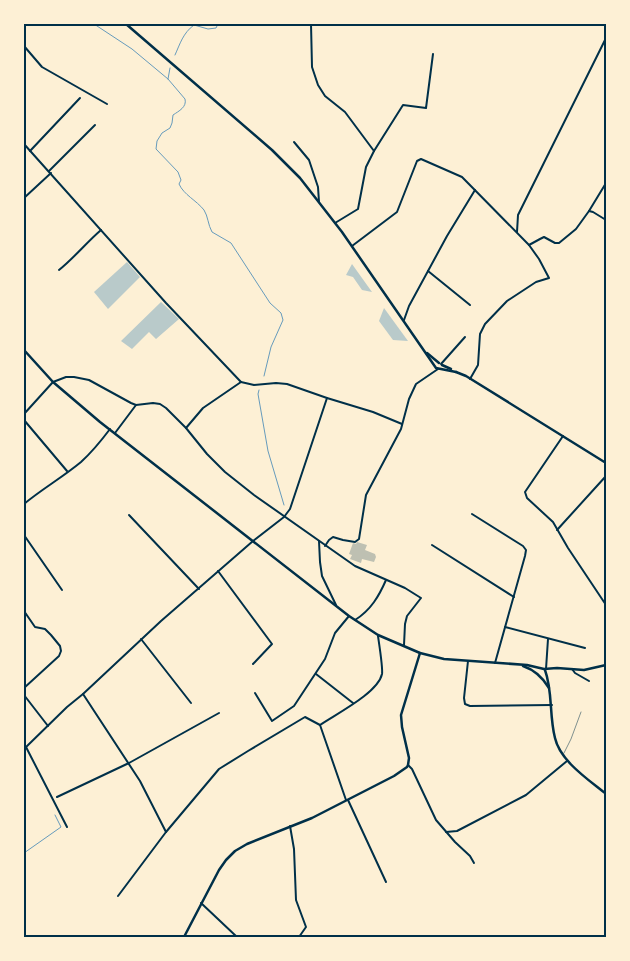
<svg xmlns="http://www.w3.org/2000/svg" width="630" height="961" viewBox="0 0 630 961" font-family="Manrope,sans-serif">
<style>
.green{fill:#b9caca}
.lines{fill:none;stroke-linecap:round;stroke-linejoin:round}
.stream{stroke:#669bbc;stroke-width:1}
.building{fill:#bec0b2}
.service{stroke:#003049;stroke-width:0.5}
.minor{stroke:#003049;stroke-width:2}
.tertiary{stroke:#003049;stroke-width:2.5}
.neatline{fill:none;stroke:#003049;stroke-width:2}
</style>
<rect width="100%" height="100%" fill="#fdf0d5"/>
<g class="green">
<polygon points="127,262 140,277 108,309 94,292"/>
<polygon points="352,264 372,292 362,290 353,277 346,275"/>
<polygon points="161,302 179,319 156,339 149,332 132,349 121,341"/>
<polygon points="384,308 408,341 393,340 379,321"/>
</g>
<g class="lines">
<g class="stream">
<path d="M94,24L132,49L168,79L185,99C187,107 179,111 173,115L172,123L170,128L162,133L157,141L156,149L178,172L181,180L179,184C184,195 196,200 204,210C208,216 208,225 212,232L231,243L270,303L281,313L283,320L271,347L264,376"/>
<path d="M175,55C180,44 183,33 194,25L208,29L216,28L218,24"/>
<polyline points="168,79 170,68"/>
<polyline points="259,390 258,394 268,451 284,505"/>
<polyline points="24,853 61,827 55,815"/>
</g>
</g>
<polygon class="building" points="357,542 367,545 365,550 375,554 376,557 374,562 362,559 361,563 350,559 352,555 349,554 353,543 356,544"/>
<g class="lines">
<polyline class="service" points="564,753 571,739 581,712"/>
<g class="minor">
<polyline points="311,24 312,67 318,85 325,96 345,112 374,151"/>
<polyline points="24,46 42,67 107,104"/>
<polyline points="294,142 309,160 318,187 319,202"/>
<polyline points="24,144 166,303 241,382"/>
<polyline points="30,151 80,98"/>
<polyline points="24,167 24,168"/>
<polyline points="49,171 95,125"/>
<polyline points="24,198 51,173"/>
<polyline points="589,211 606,183"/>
<polyline points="335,223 358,209 366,167 374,151 403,105 426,108 433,54"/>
<polyline points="517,232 518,215 606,38"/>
<polyline points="529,245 540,239 544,237 555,243 559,243 576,229 589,211 593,212 606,220"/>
<polyline points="352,246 397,212 417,161 421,159 462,177 529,245 539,259 549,278 536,282 507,301 485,324 480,334 478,365 470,379"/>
<path d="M59,270C74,258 86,243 101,230"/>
<polyline points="428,271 470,305"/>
<polyline points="404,320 409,306 447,236 475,190"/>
<polyline points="441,364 465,337"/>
<polyline points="241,382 254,385 276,383 287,384 327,398 373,412 402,424"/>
<polyline points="24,414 53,382 66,377 74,377 89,380 131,403 136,405 153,403 160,404 166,408 186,428 207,454 225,472 254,495 355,566 405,588 421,598 407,616 405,624 404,645"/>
<polyline points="24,420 67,471"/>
<polyline points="186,428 203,408 241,382"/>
<polyline points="115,433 136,405"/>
<polyline points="563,436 525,492 527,498 553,522 568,548 606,605"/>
<path d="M24,504C42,489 63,477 81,462C92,452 101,441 110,429"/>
<polyline points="472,514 523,546 526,550 525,556 495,663"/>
<polyline points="129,515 199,589"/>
<polyline points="557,530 606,476"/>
<polyline points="24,535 62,590"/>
<polyline points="319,541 320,562 322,576 336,605"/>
<polyline points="432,545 514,597"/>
<polyline points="325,546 329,540 333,537 343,540 355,542 359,539 366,495 401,429 409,399 416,384 438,369"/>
<polyline points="218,571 272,644 253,664"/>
<polyline points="24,611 35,627 45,629 51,635 60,646 61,651 59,656 24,688"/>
<path d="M355,620C371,610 379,596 386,580"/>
<polyline points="505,627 585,648"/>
<polyline points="141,639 191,703"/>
<polyline points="468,661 464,698 465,704 470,706 552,705"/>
<polyline points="546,669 548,639"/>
<polyline points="572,669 575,673 589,681"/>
<polyline points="316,674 353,703"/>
<polyline points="255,693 272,721 294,706 325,659 335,633 349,616"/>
<polyline points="83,694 140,781 166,832"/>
<polyline points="24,695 48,726"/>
<path d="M320,725C336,714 378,693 382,674C383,668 379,643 378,636"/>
<polyline points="320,725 346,800"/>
<polyline points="26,747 67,827"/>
<polyline points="24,749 67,707 83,694 161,621 253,541 284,517 290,509 327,398"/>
<polyline points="408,765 412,769 436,820 455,842 470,856 474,863"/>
<polyline points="57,797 129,763 219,713"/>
<polyline points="348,800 386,882"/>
<polyline points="290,826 294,849 296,900 306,927 299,937"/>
<polyline points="446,832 457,831 526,795 567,761"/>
<polyline points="118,896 166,832 219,769 248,751 305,717 320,725"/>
<polyline points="201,903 237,937"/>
</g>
<g class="tertiary">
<polyline points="126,24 272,150 300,178 342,232 436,368 456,372"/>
<polyline points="24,350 53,382 100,422 349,616 378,635 420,653 444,659 527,665 544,669 557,668 584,670 606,665"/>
<polyline points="427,353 439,363"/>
<polyline points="442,365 451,369"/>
<polyline points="456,372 466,376 606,463"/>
<path d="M523,666C535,670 543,678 549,688"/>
<path d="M545,670C553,692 549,715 555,738C560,761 589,780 606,794"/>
<polyline points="184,937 219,870 226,860 235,851 247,844 312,818 394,776 407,767 408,765 409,758 402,727 401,715 420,653"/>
</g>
</g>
<rect width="630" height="961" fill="none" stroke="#fdf0d5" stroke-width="50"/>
<rect x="25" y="25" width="580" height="911" class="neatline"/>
</svg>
